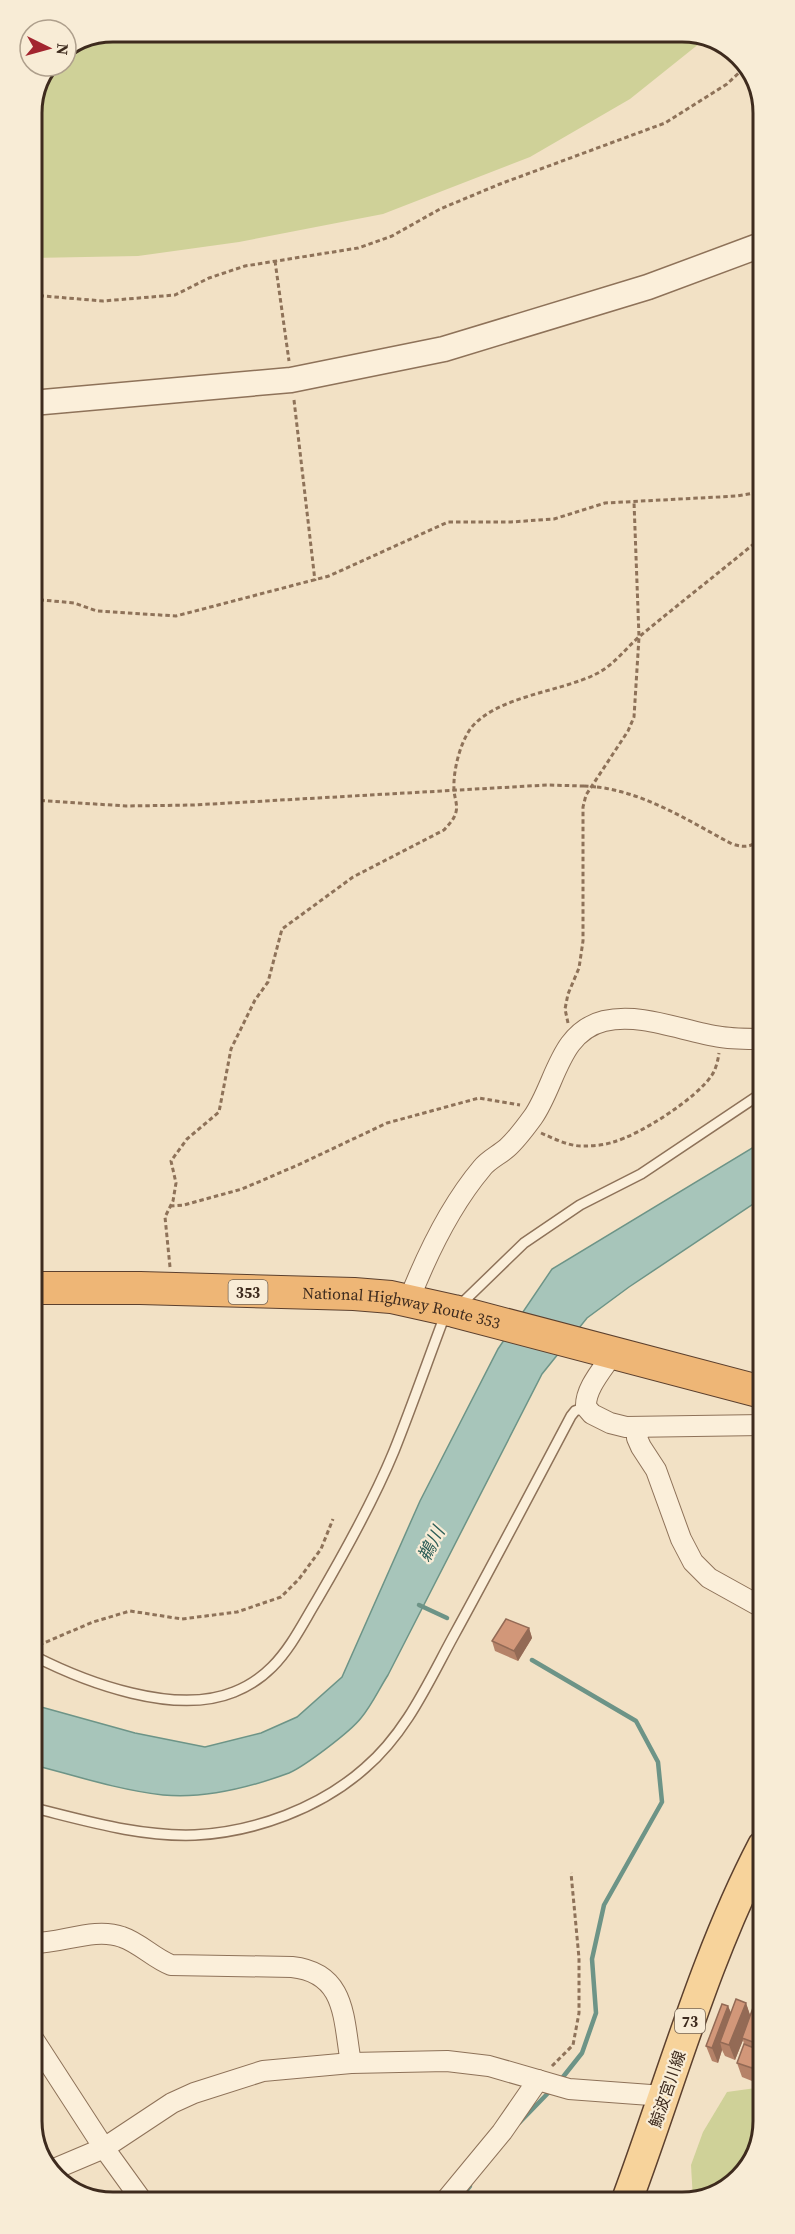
<svg xmlns="http://www.w3.org/2000/svg" width="795" height="2234" viewBox="0 0 795 2234" font-family="'Source Serif 4','Noto Sans JP',serif">
<style>
.green{fill:#cfd198}
.water{fill:#a7c5ba;stroke:#6d9487;stroke-width:1.5}
.lines{fill:none;stroke-linecap:round;stroke-linejoin:round}
.stream{stroke:#6d9487;stroke-width:4.5}
.service-casing{stroke:#8e7259;stroke-width:12}
.minor-casing{stroke:#8e7259;stroke-width:22}
.tertiary-casing{stroke:#8e7259;stroke-width:27}
.primary-casing{stroke:#5c402e;stroke-width:33}
.trunk-casing{stroke:#5c402e;stroke-width:34}
.path{stroke:#8e7259;stroke-width:3;stroke-dasharray:4.5 3;stroke-linecap:butt}
.service{stroke:#fbefda;stroke-width:9}
.minor{stroke:#fbefda;stroke-width:20}
.tertiary{stroke:#fbefda;stroke-width:24}
.primary{stroke:#f7d39b;stroke-width:30}
.trunk{stroke:#eeb676;stroke-width:32}
.path-bridge{stroke:#8e7259;stroke-width:3;stroke-dasharray:4.5 3;stroke-linecap:butt}
.wall{fill:#b58268}
.shaded-wall{fill:#936a55}
.building{fill:#d29779;stroke:#936a55;stroke-width:1.5}
.labels{text-anchor:middle;dominant-baseline:central;stroke-width:4.5;stroke-linejoin:round;paint-order:stroke}
.shield{fill:#f8ecd6;stroke:#766555;stroke-width:1.5}
.shield-label{font-size:15px;font-weight:bold;fill:#3e2b1e}
.street-label{font-size:16px;fill:#3e2b1e;stroke:#f8ecd6}
.water-label{font-size:18px;font-style:italic;fill:#2d5e57;stroke:#f8ecd6}
.rim{fill:none;stroke:#3e2b1e;stroke-width:3}
</style>
<rect width="100%" height="100%" fill="#f2e1c5"/>
<g class="green">
<polygon points="113,32 688,32 705,39 630,99 530,157 383,214 239,242 138,256 32,258 32,108 51,66 66,66 66,51"/>
<polygon points="763,2087 763,2121 746,2171 703,2200 693,2200 691,2165 703,2132 727,2092"/>
</g>
<path class="water" d="M762,1142V1198L629,1287L587,1318L542,1374L388,1675C379,1689 372,1705 361,1718C350,1732 305,1766 289,1773C251,1787 204,1799 163,1795C119,1790 76,1776 34,1765V1705L135,1733L205,1747L261,1733L297,1717L342,1677L420,1501L498,1349L552,1269Z"/>
<g class="lines">
<g class="stream">
<polyline points="419,1605 447,1618"/>
<polyline points="532,1660 636,1721 658,1762 662,1802 604,1905 592,1959 596,2013 582,2053 559,2082"/>
<polyline points="519,2123 551,2090"/>
<polyline points="458,2201 470,2186"/>
</g>
<g class="service-casing">
<g id="service">
<polyline points="458,1307 524,1243 580,1205 641,1174 762,1093"/>
<path d="M34,1656C87,1683 175,1716 234,1692C247,1687 262,1677 272,1667C291,1648 303,1623 317,1600C345,1552 373,1502 394,1451C412,1406 428,1360 445,1315"/>
<path d="M34,1808C87,1821 140,1837 195,1835C255,1832 320,1808 365,1768C406,1733 428,1683 453,1637C493,1564 532,1490 571,1416L575,1411L586,1407"/>
</g>
</g>
<g class="minor-casing">
<g id="minor">
<path d="M409,1300C427,1254 450,1206 482,1168C488,1160 499,1155 507,1148C517,1139 525,1128 533,1117C556,1084 559,1032 604,1021C642,1012 684,1032 721,1037C734,1039 748,1039 762,1039"/>
<path d="M614,1352C604,1368 585,1388 586,1407L592,1414L610,1423L626,1427L763,1425"/>
<polyline points="640,1428 637,1438 641,1447 656,1470 681,1539 693,1562 709,1578 763,1608"/>
<path d="M34,1943C62,1943 95,1927 122,1937C140,1943 153,1958 171,1965L292,1967C347,1973 343,2019 351,2063"/>
<polyline points="34,2040 104,2148 143,2202"/>
<polyline points="52,2170 104,2148 172,2103 194,2093 263,2071 351,2063 447,2061 489,2066 569,2089 664,2096"/>
<polyline points="445,2201 502,2132 538,2080"/>
</g>
</g>
<g class="tertiary-casing">
<polyline id="tertiary" points="32,403 291,380 444,349 648,287 761,245"/>
</g>
<g class="primary-casing">
<path id="primary" d="M627,2200C671,2082 705,1957 763,1846"/>
</g>
<g class="trunk-casing">
<g id="trunk">
<path id="s1" d="M33,1288H140L354,1294L391,1297L454,1311L762,1392"/>
</g>
</g>
<g class="path">
<polyline points="275,261 289,361"/>
<polyline points="32,295 103,301 175,295 209,278 245,266 358,248 392,236 440,209 500,184 665,123 727,84 745,67"/>
<polyline points="294,400 315,581"/>
<polyline points="32,599 74,603 97,611 176,616 329,576 448,522 511,522 554,519 605,503 737,496 761,492"/>
<path d="M597,787C646,793 689,821 732,844C745,848 751,847 762,839"/>
<polyline points="33,800 126,806 194,805 547,785 584,786"/>
<polyline points="568,1023 565,1009 568,994 579,968 583,941 583,807 586,795 628,731 634,717 639,637 634,502"/>
<path d="M541,1133C555,1139 570,1147 585,1146C594,1146 605,1145 613,1142C640,1135 697,1098 712,1075C716,1069 718,1060 719,1053"/>
<polyline points="170,1206 184,1205 242,1189 298,1165 387,1123 479,1098 520,1105"/>
<path d="M170,1267L165,1217L173,1201L176,1183L171,1161L187,1139L219,1112L231,1049L255,1000L268,982L282,929L353,877L444,830C449,824 454,820 456,812C458,804 454,797 454,789C453,771 460,743 471,728C497,696 560,692 596,674C614,665 625,649 640,636C680,603 721,571 761,538"/>
<polyline points="39,1645 93,1622 130,1611 182,1619 237,1612 281,1597 299,1579 321,1549 333,1519"/>
<polyline points="552,2066 573,2045 579,2013 579,1958 571,1873"/>
</g>
<use href="#service" class="service"/>
<use href="#minor" class="minor"/>
<use href="#tertiary" class="tertiary"/>
<use href="#primary" class="primary"/>
<use href="#trunk" class="trunk"/>
<polyline class="path-bridge" points="584,786 597,787"/>
</g>
<g class="wall">
<polygon points="529,1628 532,1638 518,1661 495,1651 492,1641"/>
<polygon points="746,2003 750,2015 763,2009 763,2058 762,2058 757,2083 742,2077 737,2063 744,2044 743,2040 735,2060 725,2056 722,2050 718,2063 712,2061 706,2046 728,2006 731,2013"/>
</g>
<g class="shaded-wall">
<polygon points="529,1628 532,1638 518,1661 514,1651"/>
<polygon points="746,2003 751,2018 742,2038 743,2040 735,2060 729,2045"/>
<polygon points="728,2006 734,2020 720,2042 722,2050 718,2063 712,2048"/>
<polygon points="763,2038 763,2052 761,2045"/>
<polygon points="759,2050 763,2062 763,2066 757,2083 752,2068"/>
</g>
<g class="building">
<polygon points="506,1619 529,1628 514,1651 492,1641"/>
<polygon points="736,1999 746,2003 729,2045 720,2042"/>
<polygon points="722,2004 728,2006 712,2048 706,2046"/>
<polygon points="754,2005 763,2009 763,2038 761,2045 742,2038"/>
<polygon points="744,2044 759,2050 752,2068 737,2063"/>
</g>
<g class="labels">
<g class="shield">
<rect x="228.5" y="1280" width="39" height="24" rx="4.5"/>
<rect x="675" y="2009" width="30" height="24" rx="4.5"/>
</g>
<g class="shield-label">
<text x="248" y="1292">353</text>
<text x="690" y="2021">73</text>
</g>
<g class="street-label">
<text stroke="none"><textPath href="#s1" startOffset="370">National Highway Route 353</textPath></text>
<text transform="translate(667 2089) rotate(-71)">鯨波宮川線</text>
</g>
<g class="water-label">
<text transform="translate(431 1544) rotate(-63)">鵜川</text>
</g>
</g>
<path d="M0 0H795V2234H0ZM113 42H682A71 71 0 0 1 753 113V2121A71 71 0 0 1 682 2192H113A71 71 0 0 1 42 2121V113A71 71 0 0 1 113 42Z" fill="#f8ecd6" fill-rule="evenodd"/>
<path class="rim" d="M113 42H682A71 71 0 0 1 753 113V2121A71 71 0 0 1 682 2192H113A71 71 0 0 1 42 2121V113A71 71 0 0 1 113 42Z"/>
<g transform="translate(48 48) rotate(95)"><circle r="28" fill="#f8ecd6" stroke="#ae9f8c" stroke-width="1.5"/>
<path d="M0-4.5L10 22L0 15L-10 22Z" fill="#a2252f"/>
<text y="-9" font-size="16" font-weight="bold" text-anchor="middle" fill="#3e2b1e">N</text>
</g>
</svg>
